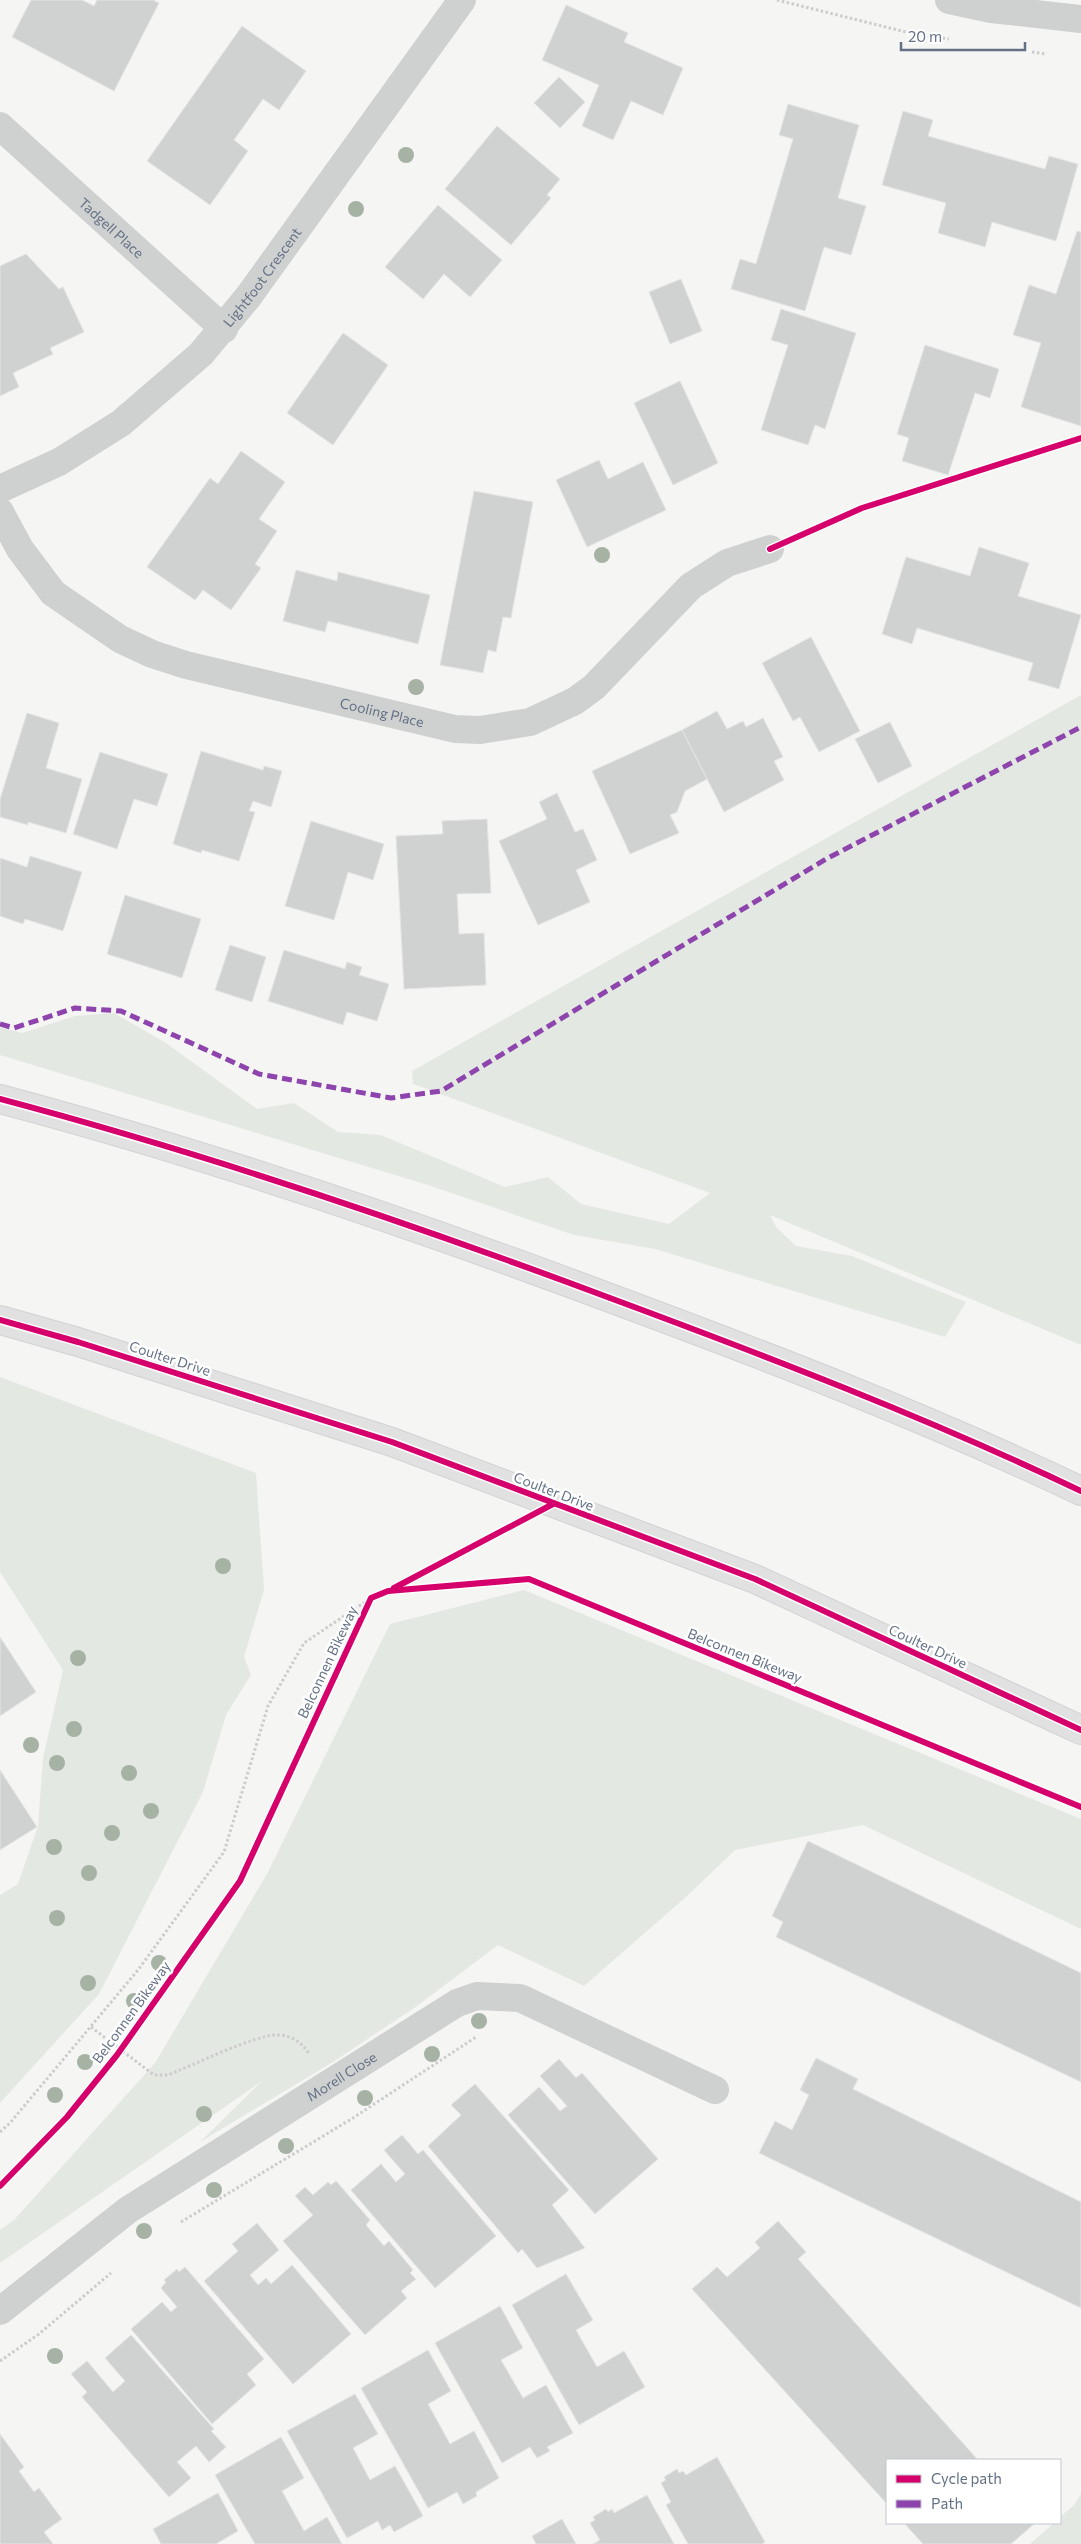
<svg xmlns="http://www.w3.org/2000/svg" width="1081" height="2544" viewBox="0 0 1081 2544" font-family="Commissioner,sans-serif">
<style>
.green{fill:#e4e8e2}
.building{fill:#d0d2d2;stroke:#e4e4e4}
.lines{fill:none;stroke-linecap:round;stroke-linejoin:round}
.major-casing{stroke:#d0d2d3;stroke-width:30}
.path{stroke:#cccccd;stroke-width:3;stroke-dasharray:2.5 2.5;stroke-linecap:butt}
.minor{stroke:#cfd0d0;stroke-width:28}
.major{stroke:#e1e1e2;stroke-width:28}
.quiet{stroke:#8e44ad;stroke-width:5;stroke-dasharray:10 5;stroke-linecap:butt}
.cycleway-casing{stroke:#fff;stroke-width:9}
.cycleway{stroke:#d6006c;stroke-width:6}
.tree{fill:#a5b2a4}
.labels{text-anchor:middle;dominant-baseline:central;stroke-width:5;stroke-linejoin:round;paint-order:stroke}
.street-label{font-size:14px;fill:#647185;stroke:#fff}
</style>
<rect width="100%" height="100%" fill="#f5f5f4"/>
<g class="green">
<polygon points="1081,695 1081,1345 770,1215 776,1227 796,1246 852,1256 966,1302 945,1337 655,1249 574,1235 428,1185 0,1055 0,1027 22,1033 75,1016 114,1013 166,1043 257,1109 294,1103 338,1132 381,1135 505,1187 548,1177 581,1204 669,1224 710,1193 413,1084 412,1071"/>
<polygon points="0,1377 256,1473 264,1590 244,1657 251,1675 226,1715 203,1792 99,1994 0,2103 0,1895 18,1884 38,1826 43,1758 63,1670 0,1572"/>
<polygon points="524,1590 1081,1819 1081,1929 863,1825 735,1850 686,1897 584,1986 498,1945 417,2006 333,2062 200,2142 262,2081 0,2263 0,2230 14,2220 155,2063 267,1874 390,1624"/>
<polygon points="1081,2494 1081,2544 1030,2544 1054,2523 1060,2523 1060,2517 1074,2505"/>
</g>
<g class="building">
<polygon points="31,0 82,0 94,6 97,0 153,0 159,3 114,91 12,37"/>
<polygon points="566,5 628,33 624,42 683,68 663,115 631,101 613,140 582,126 599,85 542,60"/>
<polygon points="242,26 306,71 279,110 263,99 234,140 248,151 210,205 147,161"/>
<polygon points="559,77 585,102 560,128 534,103"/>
<polygon points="788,104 859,125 838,198 866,206 851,255 824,247 805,311 731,289 740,259 756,264 793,139 779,135"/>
<polygon points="903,111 933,120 928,136 1045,169 1049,156 1078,164 1056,241 992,222 985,247 938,233 946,203 882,185"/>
<polygon points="497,126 560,179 547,195 551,198 511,245 445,189"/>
<polygon points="438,205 502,260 470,297 444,274 423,299 385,267"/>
<polygon points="1077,231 1081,232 1081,426 1021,407 1041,343 1013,335 1029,285 1056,294"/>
<polygon points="26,254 59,289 63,287 84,332 50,348 53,354 13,373 19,387 0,396 0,266"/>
<polygon points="681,279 702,331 670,344 649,292"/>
<polygon points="781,309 856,333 825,429 815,425 808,445 761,430 788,345 771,340"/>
<polygon points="343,333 388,365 333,445 287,413"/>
<polygon points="925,345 999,369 990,398 975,393 948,475 902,461 909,438 897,434"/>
<polygon points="680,381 718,463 673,485 634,403"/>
<polygon points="241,451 285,482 259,519 277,531 255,564 261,568 231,610 203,590 195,600 147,567 210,478 218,484"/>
<polygon points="599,460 608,479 643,462 666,510 587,547 556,480"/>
<polygon points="474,491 533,502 511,618 503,617 496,652 488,650 483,673 440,665"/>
<polygon points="979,547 1029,563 1018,596 1081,615 1059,689 1028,680 1033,663 917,628 912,644 882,634 906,557 970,576"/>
<polygon points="296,570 337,581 338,572 430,595 418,644 328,621 325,632 283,621"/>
<polygon points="811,637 860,731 819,752 800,717 793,721 762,663"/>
<polygon points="717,711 727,729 743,721 746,727 763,718 783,757 774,761 784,780 724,812 682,730"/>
<polygon points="27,713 59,723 46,768 82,779 66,833 28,822 28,825 0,817 0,799"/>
<polygon points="890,722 912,766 878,783 855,739"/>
<polygon points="682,730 707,779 685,791 677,812 670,815 679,833 630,854 592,771"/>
<polygon points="201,751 263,770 264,766 282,771 271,807 253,801 249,811 255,812 239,861 202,850 201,853 173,844"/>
<polygon points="100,752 168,774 157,806 134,799 117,849 73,834"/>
<polygon points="557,793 575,832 583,829 597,860 576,870 590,902 538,925 499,841 547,819 539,802"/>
<polygon points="487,819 491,893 457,894 459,934 484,933 486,985 404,989 396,836 443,834 442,821"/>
<polygon points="311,821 384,844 373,880 348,872 334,920 285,906"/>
<polygon points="30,856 82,872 63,931 25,919 23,924 0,916 0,858 27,867"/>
<polygon points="125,895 201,919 182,978 107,954"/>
<polygon points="230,945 266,957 252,1002 215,990"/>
<polygon points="284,950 345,969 347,962 362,967 359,975 389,984 377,1021 347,1012 343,1025 268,1001"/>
<polygon points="0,1637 36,1692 0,1716"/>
<polygon points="0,1770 37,1827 0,1850"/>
<polygon points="808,1841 1081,1973 1081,2082 776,1937 783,1922 772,1916"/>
<polygon points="816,2058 858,2079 853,2089 1081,2202 1081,2308 759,2153 775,2121 792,2130 809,2095 800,2090"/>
<polygon points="559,2059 576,2078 582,2073 658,2159 595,2214 508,2115 539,2087 560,2111 567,2106 540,2076"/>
<polygon points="475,2084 569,2190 552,2205 585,2248 537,2268 522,2249 518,2253 428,2146 461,2115 451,2105"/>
<polygon points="402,2135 418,2154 423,2150 496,2236 435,2288 351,2190 381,2164 396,2182 405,2174 384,2150"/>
<polygon points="336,2181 370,2220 366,2225 384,2246 389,2241 413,2270 410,2273 416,2279 401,2291 407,2298 365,2335 283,2241 313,2215 295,2196 305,2187 313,2195 328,2182 331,2185"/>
<polygon points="778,2221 806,2252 798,2259 978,2460 887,2460 887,2504 692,2289 717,2267 727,2277 760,2248 755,2242"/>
<polygon points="257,2223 279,2250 250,2275 258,2285 266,2278 271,2284 292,2265 351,2334 293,2384 204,2281 238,2251 232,2244"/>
<polygon points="185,2267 264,2359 247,2374 256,2385 212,2424 131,2329 162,2302 171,2312 177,2307 161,2288 166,2282 164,2280 177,2269 179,2272"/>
<polygon points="566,2274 593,2320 576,2330 597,2367 624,2351 645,2387 579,2425 512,2305"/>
<polygon points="500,2306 523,2348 501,2360 523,2398 546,2385 573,2433 547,2447 550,2451 537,2458 530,2447 502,2463 435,2343"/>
<polygon points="131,2335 214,2429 211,2431 226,2447 209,2462 196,2446 177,2462 191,2478 169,2497 82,2397 87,2392 71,2374 87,2361 113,2392 125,2381 105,2358"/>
<polygon points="428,2350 451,2391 428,2404 450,2444 474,2431 499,2478 476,2492 477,2496 463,2504 457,2492 428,2508 361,2388"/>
<polygon points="355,2394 378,2434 353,2448 370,2480 395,2466 423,2516 394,2532 390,2525 382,2530 378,2521 347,2538 287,2431"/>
<polygon points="0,2434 24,2467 19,2471 34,2492 39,2488 62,2519 44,2532 53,2544 0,2544"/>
<polygon points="281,2437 304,2478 282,2491 304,2531 327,2517 342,2544 255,2544 215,2475"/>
<polygon points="717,2457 765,2542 762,2544 688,2544 666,2505 671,2502 661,2483 666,2480 664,2477 677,2469 679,2473 683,2471 686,2475"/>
<polygon points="218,2493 238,2531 216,2544 161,2544 153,2529"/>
<polygon points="647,2495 674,2544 593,2544 600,2540 590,2523 595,2520 593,2517 606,2509 608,2512 612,2509 614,2513"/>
<polygon points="562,2519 576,2544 536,2544 532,2536"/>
<polygon points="904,2523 1033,2523 1034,2524 1011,2544 923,2544"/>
</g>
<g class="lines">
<g class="major-casing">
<g id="major">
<path d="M0,1099C207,1154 410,1223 610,1298C769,1357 928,1418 1081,1491"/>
<polyline points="0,1320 78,1342 392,1442 755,1579 1081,1730"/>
</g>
</g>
<g class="path">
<polyline points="777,0 914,34 949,39"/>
<polyline points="1032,52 1046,54"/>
<path d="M91,2027L154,2075H168C191,2066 257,2034 277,2035C291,2035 302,2042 309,2054"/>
<polyline points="0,2132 10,2123 138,1970 224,1852 268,1706 304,1643 371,1598"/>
<polyline points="181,2222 353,2118 476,2037"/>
<polyline points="0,2361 39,2334 111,2273"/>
</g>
<g class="minor">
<polyline points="949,0 991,9 1081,19"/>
<path id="s1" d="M0,126L224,329"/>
<path id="s2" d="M0,489L59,462L121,423L201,354L248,297L462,0"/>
<path id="s3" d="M0,512L20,549L53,593L120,639L152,654L186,665L455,729L480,730L530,722L575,701L594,687L691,586L727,563L770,549"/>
<path id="s4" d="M0,2311L128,2210L457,2003L477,1996L520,1998L715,2090"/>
</g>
<use href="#major" class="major"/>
<polyline class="quiet" points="0,1024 14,1028 75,1008 121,1011 259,1074 391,1098 441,1091 826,859 1081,727"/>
<g class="cycleway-casing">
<g id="cycleway">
<polyline points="770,549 862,508 1081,438"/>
<path d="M0,1099C207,1154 410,1223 610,1298C769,1357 928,1418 1081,1491"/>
<polyline points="0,1320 78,1342 392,1442 755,1579 1081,1730"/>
<polyline points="394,1588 553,1504"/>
<polyline points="0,2186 67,2117 117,2055 240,1881 371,1598 388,1591 529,1579 1081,1807"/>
</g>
</g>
<use href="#cycleway" class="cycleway"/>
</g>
<g class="tree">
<circle cx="406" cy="155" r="8"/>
<circle cx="356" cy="209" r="8"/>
<circle cx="602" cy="555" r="8"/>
<circle cx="416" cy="687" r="8"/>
<circle cx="223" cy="1566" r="8"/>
<circle cx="78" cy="1658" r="8"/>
<circle cx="74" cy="1729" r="8"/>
<circle cx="31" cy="1745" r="8"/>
<circle cx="57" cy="1763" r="8"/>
<circle cx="129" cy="1773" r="8"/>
<circle cx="151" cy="1811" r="8"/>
<circle cx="112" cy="1833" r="8"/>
<circle cx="54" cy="1847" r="8"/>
<circle cx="89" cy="1873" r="8"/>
<circle cx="57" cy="1918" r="8"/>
<circle cx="159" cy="1963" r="8"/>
<circle cx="88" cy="1983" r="8"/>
<circle cx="134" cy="2001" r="8"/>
<circle cx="479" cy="2021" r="8"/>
<circle cx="432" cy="2054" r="8"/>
<circle cx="85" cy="2062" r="8"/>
<circle cx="55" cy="2095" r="8"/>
<circle cx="365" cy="2098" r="8"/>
<circle cx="204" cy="2114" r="8"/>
<circle cx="286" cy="2146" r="8"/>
<circle cx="214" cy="2190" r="8"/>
<circle cx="144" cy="2231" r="8"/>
<circle cx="55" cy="2356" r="8"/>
</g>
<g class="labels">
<g class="street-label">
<text stroke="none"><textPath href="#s1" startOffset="151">Tadgell Place</textPath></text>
<text stroke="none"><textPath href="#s2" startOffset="342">Lightfoot Crescent</textPath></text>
<text stroke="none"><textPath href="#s3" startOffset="451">Cooling Place</textPath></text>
<text transform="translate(170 1358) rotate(18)">Coulter Drive</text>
<text transform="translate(554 1491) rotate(21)">Coulter Drive</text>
<text transform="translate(928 1646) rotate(25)">Coulter Drive</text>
<text transform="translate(745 1655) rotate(22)">Belconnen Bikeway</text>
<text transform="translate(327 1662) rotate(-65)">Belconnen Bikeway</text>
<text transform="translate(131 2012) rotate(-54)">Belconnen Bikeway</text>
<text stroke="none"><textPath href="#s4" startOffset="415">Morell Close</textPath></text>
</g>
</g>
<rect x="886" y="2459" width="175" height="65" fill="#ffffff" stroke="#c1c6ce"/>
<rect x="896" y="2475" width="25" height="8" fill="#d6006c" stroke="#c1c6ce"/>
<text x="931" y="2484" font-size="15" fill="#647185">Cycle path</text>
<rect x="896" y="2500" width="25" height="8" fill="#8e44ad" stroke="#c1c6ce"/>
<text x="931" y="2509" font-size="15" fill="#647185">Path</text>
<path d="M901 42v8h124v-8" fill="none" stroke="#647185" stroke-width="2.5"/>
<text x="908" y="42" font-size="15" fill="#647185" stroke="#ffffff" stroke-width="4" paint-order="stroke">20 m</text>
</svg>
